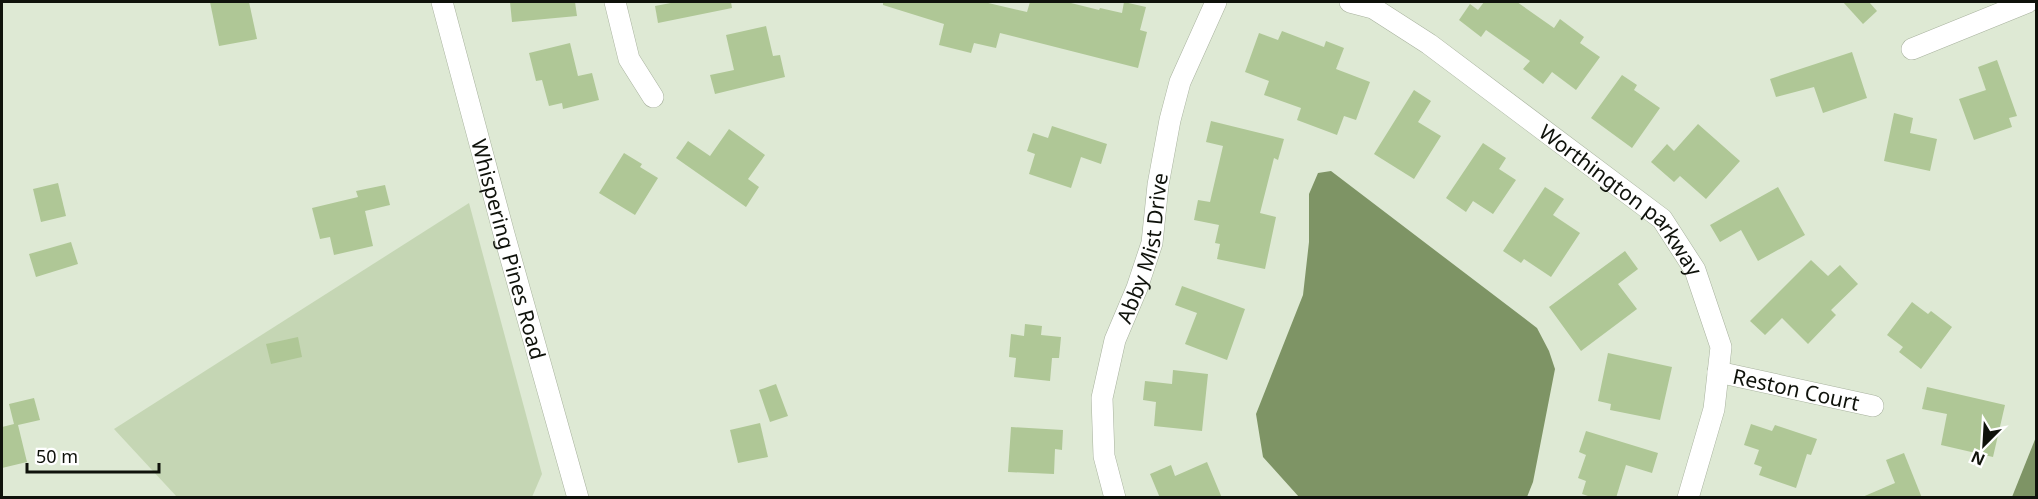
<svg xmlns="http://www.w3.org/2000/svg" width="2038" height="499" viewBox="0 0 2038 499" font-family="'Noto Sans',sans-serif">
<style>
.green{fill:#c5d6b4}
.water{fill:#7e9465}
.building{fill:#afc796}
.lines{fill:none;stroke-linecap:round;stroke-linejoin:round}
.minor-casing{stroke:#a8b29e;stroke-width:22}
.minor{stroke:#fff;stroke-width:21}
.labels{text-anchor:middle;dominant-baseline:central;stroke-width:4.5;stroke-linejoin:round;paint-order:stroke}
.street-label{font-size:21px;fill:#0f120b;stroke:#fff}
</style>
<rect width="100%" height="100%" fill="#dee9d4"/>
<polygon class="green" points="469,203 542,474 532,497 177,497 114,429"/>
<g class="water">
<polygon points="1331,171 1537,328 1549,351 1555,369 1533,482 1527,497 1299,497 1263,457 1256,414 1303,295 1309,242 1309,194 1318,173"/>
<polygon points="2036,437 2036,497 2012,497"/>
</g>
<g class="building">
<polygon points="210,2 249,2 257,39 219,46"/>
<polygon points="510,2 575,2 577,16 512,22"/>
<polygon points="676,2 731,2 732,8 658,23 655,6"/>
<polygon points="883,2 984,2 1027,12 1030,2 1067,2 1099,10 1100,8 1122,13 1124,2 1146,7 1140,30 1147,32 1138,68 1000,33 996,48 974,43 971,53 939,45 944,24 883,5"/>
<polygon points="1484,2 1517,2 1554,28 1560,19 1584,37 1580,43 1600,57 1576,90 1552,72 1543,84 1523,69 1530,61 1486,30 1481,37 1459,20 1470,4 1478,10"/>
<polygon points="1843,2 1869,2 1877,11 1863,24"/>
<polygon points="766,26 773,56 780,55 785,77 715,94 710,75 734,70 726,35"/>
<polygon points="1282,31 1324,47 1326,41 1344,48 1336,69 1370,82 1356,120 1344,116 1337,135 1297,120 1301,108 1264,95 1269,81 1245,72 1259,33 1278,40"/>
<polygon points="570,43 578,76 592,73 599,100 563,109 562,103 549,106 542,80 536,81 529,53"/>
<polygon points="1852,52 1867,98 1823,113 1814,87 1776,97 1770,79"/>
<polygon points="1997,60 2017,116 2009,118 2012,127 1974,140 1959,99 1986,90 1978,67"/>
<polygon points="1622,75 1637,85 1634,90 1660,108 1632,148 1591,118"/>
<polygon points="1414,90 1431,101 1418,122 1441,136 1414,179 1374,154"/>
<polygon points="1894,113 1913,118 1910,133 1937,139 1930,171 1884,161"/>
<polygon points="1211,121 1284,139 1278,160 1274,158 1260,213 1276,217 1265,269 1217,259 1220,244 1215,243 1219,225 1194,220 1198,200 1210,202 1223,146 1206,142"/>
<polygon points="1698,124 1740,161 1706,199 1680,176 1674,182 1651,162 1667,144 1674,151"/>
<polygon points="1052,126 1107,144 1101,164 1081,157 1071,188 1029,174 1035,154 1027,151 1033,133 1048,138"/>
<polygon points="729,129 765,155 748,179 759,187 746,207 676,158 688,141 710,156"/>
<polygon points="1483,143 1506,158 1499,169 1516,180 1493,214 1473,201 1466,212 1446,198"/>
<polygon points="624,153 642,164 640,167 658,178 635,215 599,193"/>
<polygon points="58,183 66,216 41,222 33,189"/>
<polygon points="385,185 390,205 365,211 373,246 334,255 330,237 320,239 312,208 358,197 356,191"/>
<polygon points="1545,187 1564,199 1553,215 1580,233 1551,277 1524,259 1521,263 1503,251"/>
<polygon points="1778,187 1805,235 1758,261 1741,230 1720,242 1710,225"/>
<polygon points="71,242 78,264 36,277 29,254"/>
<polygon points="1625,251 1638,269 1618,284 1637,309 1581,351 1549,307"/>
<polygon points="1811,260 1828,276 1840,265 1858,284 1831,310 1836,315 1808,344 1782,318 1765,335 1750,321"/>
<polygon points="1182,286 1245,309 1227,360 1185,344 1197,313 1175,305"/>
<polygon points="1912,302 1928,314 1931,311 1952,327 1921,369 1899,352 1903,347 1887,335"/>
<polygon points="1025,324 1042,326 1041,335 1061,337 1059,358 1052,358 1050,381 1014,377 1016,358 1009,357 1011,334 1024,336"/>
<polygon points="298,337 302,357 271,364 266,344"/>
<polygon points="1608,353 1672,367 1660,420 1610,410 1611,404 1598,401"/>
<polygon points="1173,370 1208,374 1202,431 1154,426 1156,402 1143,400 1145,381 1172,384"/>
<polygon points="776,384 788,416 770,422 759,390"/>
<polygon points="1927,387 2005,405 1993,457 1941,445 1947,414 1922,409"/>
<polygon points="34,398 40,420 18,425 27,462 2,468 2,427 14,424 9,404"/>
<polygon points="760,423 768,457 738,463 730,430"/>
<polygon points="1751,424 1772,431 1775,425 1817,439 1811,455 1807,454 1796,488 1759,475 1762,467 1754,464 1759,450 1744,445"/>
<polygon points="1011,427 1063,430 1062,450 1055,449 1054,474 1008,472"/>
<polygon points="1586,431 1658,453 1652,473 1626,465 1616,498 1594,498 1582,494 1586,481 1578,478 1586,455 1579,452"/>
<polygon points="1904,453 1922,498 1860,498 1895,483 1886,460"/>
<polygon points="1207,462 1222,498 1160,498 1150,474 1171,465 1175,476"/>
</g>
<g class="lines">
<g class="minor-casing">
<g id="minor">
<path id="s1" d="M442,2L504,234L578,498"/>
<polyline points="615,2 629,59 653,97"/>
<path id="s2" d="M1350,2L1373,8L1429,44L1662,219L1695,270L1721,347L1714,409L1688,498"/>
<polyline points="1912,49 2028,2"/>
<path id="s3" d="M1718,372L1873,406"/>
<path id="s4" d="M1115,498L1104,456L1102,398L1115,340L1137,288L1152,243L1158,185L1170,120L1180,82L1216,2"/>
</g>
</g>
<use href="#minor" class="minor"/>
</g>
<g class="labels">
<g class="street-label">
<text stroke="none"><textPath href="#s2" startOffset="339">Worthington parkway</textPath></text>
<text stroke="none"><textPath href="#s4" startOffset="258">Abby Mist Drive</textPath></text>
<text stroke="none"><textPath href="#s1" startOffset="256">Whispering Pines Road</textPath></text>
<text stroke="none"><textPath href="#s3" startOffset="80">Reston Court</textPath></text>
</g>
</g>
<rect width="2038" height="499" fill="none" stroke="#0f120b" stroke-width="6"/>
<g transform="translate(1984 445) rotate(204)" stroke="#ffffff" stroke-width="4.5" paint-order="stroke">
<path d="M0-4.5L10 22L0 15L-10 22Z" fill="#0f120b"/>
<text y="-9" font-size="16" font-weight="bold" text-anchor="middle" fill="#0f120b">N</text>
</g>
<path d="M27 463v9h132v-9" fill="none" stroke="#0f120b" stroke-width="3"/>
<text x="36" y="463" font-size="18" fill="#0f120b" stroke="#ffffff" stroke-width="4.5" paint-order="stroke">50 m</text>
</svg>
